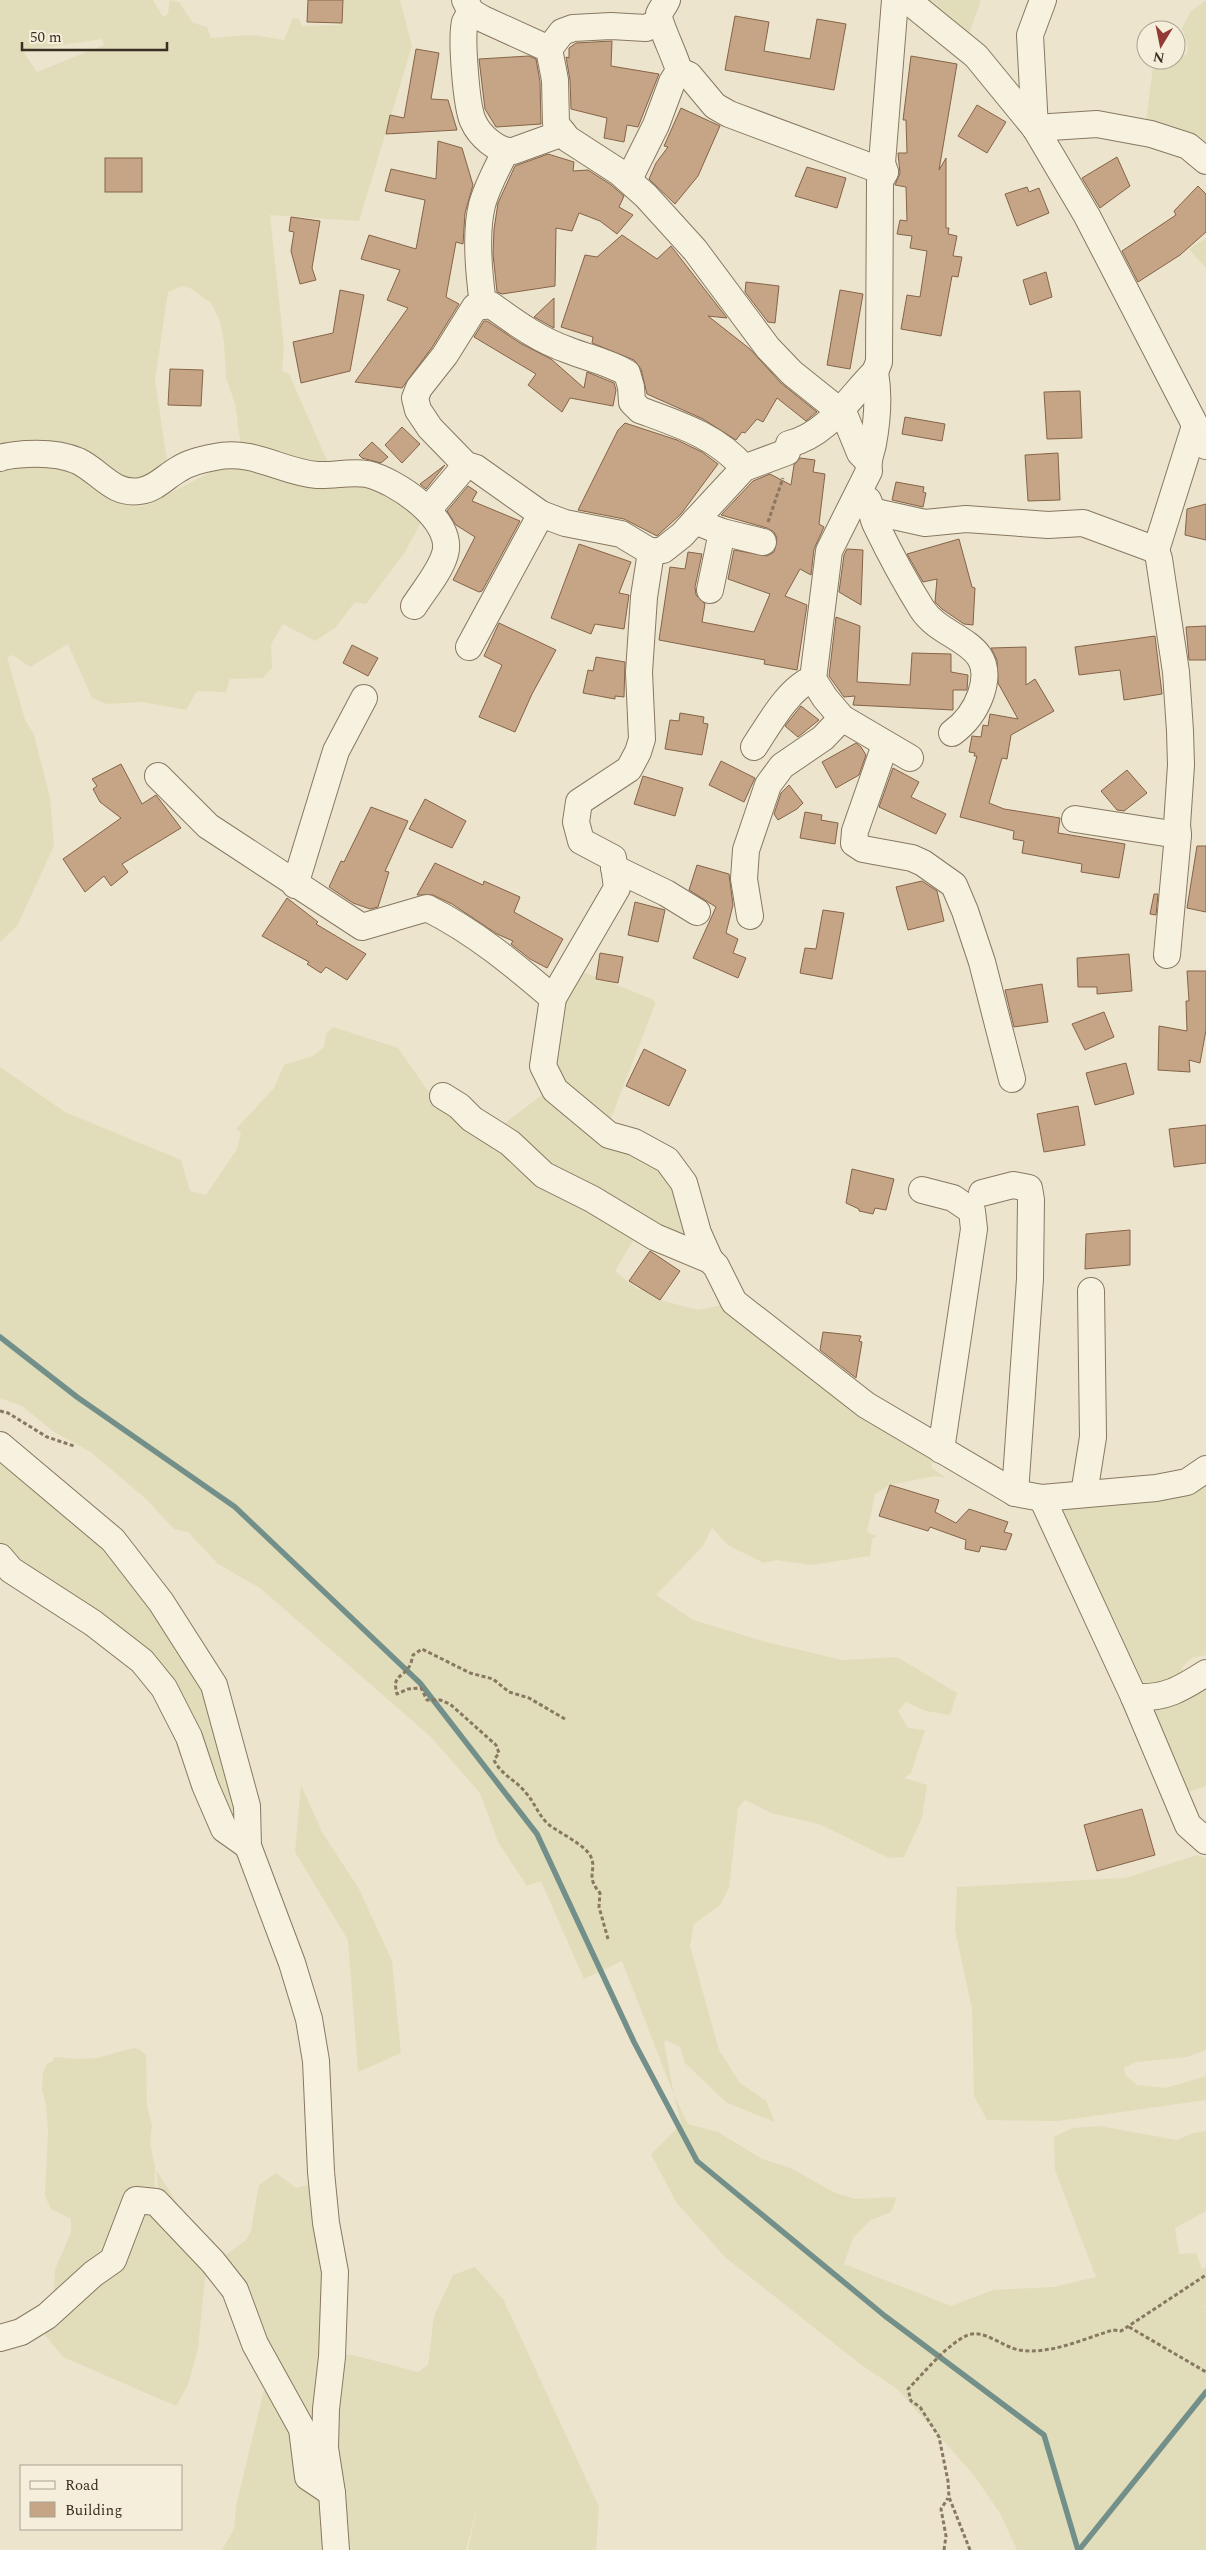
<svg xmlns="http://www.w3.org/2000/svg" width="1206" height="2550" viewBox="0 0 1206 2550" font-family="Spectral,serif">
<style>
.farmland{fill:#e1ddba;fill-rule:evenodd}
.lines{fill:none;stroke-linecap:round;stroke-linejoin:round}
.stream{stroke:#738f8a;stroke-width:5.5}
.building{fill:#c6a486;stroke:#856449}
.minor-casing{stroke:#887861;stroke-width:28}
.path{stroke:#887861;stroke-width:3;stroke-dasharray:4 2.5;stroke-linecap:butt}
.minor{stroke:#f7f1df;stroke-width:26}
</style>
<rect width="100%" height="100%" fill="#ece4cc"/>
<g class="farmland">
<path d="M0,0H153L163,17L168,14L170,0L179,2L193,23L207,27L211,38L252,35L284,40L293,18L299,19L302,26L339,25L343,0H400L412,46L359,221L270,215L284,348L282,371L289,374L329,465L241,447L235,403L226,378L224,342L220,321L211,303L190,288L182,286L168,292L155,380L169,474L137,489L0,446ZM102,39L104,45L37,72L24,53L27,50ZM105,158L142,159V192H106Z"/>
<polygon points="916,0 981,0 966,42"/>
<polygon points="1206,0 1206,152 1145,129 1154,60 1176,60 1176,54 1181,57 1187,54 1188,46 1182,28 1190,12"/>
<polygon points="1206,238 1206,268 1189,249"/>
<polygon points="0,460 77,469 134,507 147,505 226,464 370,484 424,517 405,552 366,604 355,602 335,628 315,641 283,624 271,644 272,668 263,678 230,679 226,692 197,691 186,710 143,702 107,704 92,698 68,644 30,667 13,655 7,657 25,720 34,735 50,798 54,846 17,926 0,942"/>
<polygon points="571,968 596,977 596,980 607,981 654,1000 655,1004 606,1131 555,1090 553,998"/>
<polygon points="333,1027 398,1048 430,1094 473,1112 492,1133 546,1092 655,1159 669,1181 698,1254 637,1234 615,1271 638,1290 641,1286 660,1300 698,1310 721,1305 931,1457 932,1468 946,1478 935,1476 890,1485 875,1494 867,1532 877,1536 872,1539 870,1556 811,1565 777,1560 764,1563 729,1546 712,1528 703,1546 656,1595 693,1620 766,1642 842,1660 897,1657 957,1693 950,1715 926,1711 906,1702 898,1711 908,1728 925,1730 911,1773 904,1778 927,1785 922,1818 904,1857 889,1858 819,1824 771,1813 745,1800 738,1808 729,1888 720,1905 694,1924 690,1946 719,2050 740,2083 766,2101 775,2122 727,2103 685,2063 680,2047 666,2040 664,2043 674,2095 688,2124 718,2132 762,2159 791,2168 835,2193 856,2199 897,2197 891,2212 871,2220 853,2238 844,2264 951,2306 993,2290 1054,2287 1096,2277 1055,2170 1054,2137 1073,2128 1099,2126 1177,2140 1190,2134 1206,2131 1206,2211 1175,2228 1179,2254 1196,2253 1202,2269 1206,2267 1206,2306 1203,2306 1206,2308 1206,2550 1017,2550 1000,2513 972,2473 897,2389 860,2364 726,2258 676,2202 651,2154 681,2124 674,2095 622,1961 584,1979 541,1881 527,1886 498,1842 480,1793 431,1737 260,1588 218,1564 188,1532 174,1529 146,1499 91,1452 54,1432 22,1406 0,1398 0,1067 65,1112 181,1160 190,1191 206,1195 237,1149 241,1133 236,1129 274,1088 284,1065 313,1056 324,1047 326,1034"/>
<polygon points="0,1444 108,1536 199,1659 255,1843 224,1829 164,1688 0,1557"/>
<polygon points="1206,1478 1206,1655 1192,1658 1182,1667 1184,1684 1141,1694 1119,1629 1060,1520 1062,1504"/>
<polygon points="1206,1687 1206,1786 1182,1794 1152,1707"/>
<polygon points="301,1785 322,1832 359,1889 392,1961 401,2053 358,2072 348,1940 295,1852"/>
<polygon points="1197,1855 1206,1858 1206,2050 1187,2057 1136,2062 1124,2068 1125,2075 1137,2085 1166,2088 1206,2076 1206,2100 1058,2121 987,2120 974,2096 972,2009 955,1930 957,1887 1125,1878"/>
<polygon points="133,2048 139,2049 146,2055 147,2107 152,2125 150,2144 155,2167 154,2202 113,2245 54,2294 55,2270 71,2232 71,2219 51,2209 45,2196 48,2132 46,2104 42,2090 43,2073 47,2064 53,2061 54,2057 76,2059 97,2058"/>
<polygon points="156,2170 188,2220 223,2257 246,2240 251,2231 259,2185 276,2173 296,2188 316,2183 330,2354 353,2355 418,2372 428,2365 434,2316 453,2275 475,2267 503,2299 599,2507 596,2550 468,2550 477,2507 466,2550 222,2550 234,2529 236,2506 266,2382 332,2501 182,2219 158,2188"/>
<polygon points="148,2210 219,2282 208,2275 205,2278 198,2348 188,2385 176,2406 63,2357 41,2330 139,2214"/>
</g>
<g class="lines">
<g class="stream">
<polyline points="0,1337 77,1397 235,1507 420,1683 537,1834 634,2042 697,2161 885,2316 1044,2435 1078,2550"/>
<polyline points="1079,2550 1206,2392"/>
</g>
</g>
<g class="building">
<polygon points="308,0 343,0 342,23 307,22"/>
<polygon points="735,16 769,22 764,51 810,59 817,19 846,24 834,90 725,70"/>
<polygon points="612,41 611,66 659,74 638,127 627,125 624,142 604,138 607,118 571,109 570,80 566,57 569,58 569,48 576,43"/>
<polygon points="416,49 439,53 431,99 448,100 457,130 386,134 390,115 404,118"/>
<polygon points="529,56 536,59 540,82 541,124 496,127 485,109 479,59"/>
<polygon points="911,56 957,64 939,170 946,158 946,228 949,228 948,234 957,236 953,256 962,257 958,277 952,276 941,336 901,329 907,295 920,297 927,251 910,248 912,236 897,234 900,220 907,221 906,187 895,185 900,173 898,153 907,153 906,120 903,120"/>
<polygon points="977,105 1006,122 987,153 958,136"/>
<polygon points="681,108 720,126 698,176 675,204 649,179 656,163 668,147 664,146"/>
<polygon points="438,141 462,148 473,185 465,213 463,244 456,242 446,297 459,304 433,346 402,388 355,382 408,308 387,300 400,270 361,259 369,235 416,249 425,200 385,191 391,169 436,179"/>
<polygon points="548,154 574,162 573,171 588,170 610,184 624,196 619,207 633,215 617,234 600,221 579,213 572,231 556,228 555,286 502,294 497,292 493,254 494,229 498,203 515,166"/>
<polygon points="1117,157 1130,186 1100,208 1082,178"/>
<rect x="105" y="158" width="37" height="34"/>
<polygon points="807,167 846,178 837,208 795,196"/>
<polygon points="1198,186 1206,194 1206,232 1180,255 1138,282 1122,251 1176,215 1174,211"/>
<polygon points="1027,187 1029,192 1039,188 1049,213 1017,226 1005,194"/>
<polygon points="291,217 320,221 312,268 316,280 300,284 291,251 294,232 289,231"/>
<polygon points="622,235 657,259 671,246 727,318 708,316 750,349 781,383 817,412 806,421 777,398 763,422 757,419 745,433 742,432 736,440 703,419 647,394 641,369 634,360 592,343 593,337 561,327 585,255 597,257"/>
<polygon points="1046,272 1052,297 1030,305 1023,280"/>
<polygon points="746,282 779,286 775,323 768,322 745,292"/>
<polygon points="340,290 364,295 350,371 301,383 293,342 333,333"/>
<polygon points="840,290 863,294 850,369 827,365"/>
<polygon points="554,298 554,328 534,317"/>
<polygon points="484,321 487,321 520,343 551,359 584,388 587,372 614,383 616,390 613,406 570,398 562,412 528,385 536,374 474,337"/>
<polygon points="170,369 203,370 201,406 168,405"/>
<polygon points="1080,391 1082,438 1047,439 1044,392"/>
<polygon points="905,417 945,424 942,441 902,434"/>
<polygon points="625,423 677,440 702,452 718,464 681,514 657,536 624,519 578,510 618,430"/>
<polygon points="402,427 420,444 402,463 385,445"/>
<polygon points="372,442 388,457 381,463 362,458 359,455"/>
<polygon points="1058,453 1060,500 1028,501 1025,455"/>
<polygon points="800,458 815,460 813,472 825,474 819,524 824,527 814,549 811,575 800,569 785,596 807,605 797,670 764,664 765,660 659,640 670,567 685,569 688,552 702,554 695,587 696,595 705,604 702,622 754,632 770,594 728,579 734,550 767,556 774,552 777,538 774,532 767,528 721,515 753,481 770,474 791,485 794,465"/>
<polygon points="445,465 426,489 420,484 428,478"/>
<polygon points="896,482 924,487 923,492 926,493 923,507 892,500"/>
<polygon points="468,486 477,492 472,501 520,521 482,591 479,592 453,580 475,537 456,525 447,511"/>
<polygon points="1206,504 1206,540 1185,535 1187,509"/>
<polygon points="959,539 972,587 975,588 973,625 964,624 942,609 935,602 937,579 923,582 907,554"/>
<polygon points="579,544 631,562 619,593 629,595 624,629 595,624 591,634 551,618"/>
<polygon points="847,549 863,550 861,605 839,592 844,555"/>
<polygon points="836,617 860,626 857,682 910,685 912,653 951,654 951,672 968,675 967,690 953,690 953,710 853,705 855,696 844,697 829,676"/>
<polygon points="499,623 556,650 532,694 515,732 479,717 502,665 484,656"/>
<polygon points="1206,626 1206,660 1189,660 1186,627"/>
<polygon points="1155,636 1162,694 1124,700 1120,670 1079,675 1075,647"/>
<polygon points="352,645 378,658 368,676 343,663"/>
<polygon points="1026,647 1026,685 1035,679 1054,711 1011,735 1007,759 1002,758 989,803 1004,809 1060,818 1058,833 1125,844 1119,878 1081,872 1082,864 1022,853 1024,841 1013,839 1014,831 960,817 977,756 974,756 975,753 969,752 972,736 981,737 983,725 988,726 990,714 1018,719 998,683 997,660 991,648"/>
<polygon points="596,657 625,662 624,697 615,696 615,699 583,693 588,670 593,671"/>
<polygon points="801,706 819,720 798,737 785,726"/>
<polygon points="680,713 704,717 703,723 708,724 702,755 665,749 670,720 679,721"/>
<polygon points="856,743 861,747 866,755 859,775 836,788 822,762"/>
<polygon points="721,761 755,778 744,802 709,785"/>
<polygon points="121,764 142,804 156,795 181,828 122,864 128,872 111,886 104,876 85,892 63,859 121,818 100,802 93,789 97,786 92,779"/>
<polygon points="893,768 919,782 911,797 946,814 936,834 879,807"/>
<polygon points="1127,770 1147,793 1124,811 1117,810 1101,791"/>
<polygon points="643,776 683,788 675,816 634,804"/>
<polygon points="789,785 803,803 797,809 778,820 774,814 781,793"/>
<polygon points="425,799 466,821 452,848 409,829"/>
<polygon points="371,807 408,821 385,871 389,872 378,907 370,909 353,903 329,887 341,861 344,862"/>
<polygon points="805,812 822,815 821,820 838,823 835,844 800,838"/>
<polygon points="1197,846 1206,846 1206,912 1187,908"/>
<polygon points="435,863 483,885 484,881 520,897 514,912 563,939 547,968 530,959 511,944 513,941 497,934 452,904 433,895 417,895"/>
<polygon points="697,865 729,874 733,905 726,933 738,939 733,953 746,958 738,978 693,958 716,907 689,890"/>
<polygon points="922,881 937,891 944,921 908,930 896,887"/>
<polygon points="1154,894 1158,894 1156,915 1150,914"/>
<polygon points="287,898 318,922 316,924 366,954 347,980 326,967 321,973 307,964 309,962 262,936"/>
<polygon points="635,902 665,910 658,942 628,935"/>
<polygon points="823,910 844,913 832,979 800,973 805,948 816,949"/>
<polygon points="600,953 623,957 618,983 596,979"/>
<polygon points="1129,954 1132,991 1097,994 1097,987 1078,987 1077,958"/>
<polygon points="1187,971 1206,971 1206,1030 1200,1063 1189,1060 1190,1072 1158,1070 1159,1026 1187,1031 1186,1001 1189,1001"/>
<polygon points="1042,984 1048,1022 1014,1027 1005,990"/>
<polygon points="1104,1012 1114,1037 1085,1050 1072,1024"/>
<polygon points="644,1049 686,1070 669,1106 626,1086"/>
<polygon points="1126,1063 1134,1094 1095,1105 1086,1073"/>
<polygon points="1078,1106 1085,1145 1044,1152 1037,1114"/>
<polygon points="1206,1125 1206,1163 1174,1167 1169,1129"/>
<polygon points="852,1169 894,1179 886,1210 875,1208 873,1214 859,1211 859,1209 846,1203"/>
<polygon points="1130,1230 1130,1265 1085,1269 1086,1234"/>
<polygon points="650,1251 680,1271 660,1300 629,1281"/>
<polygon points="823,1332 861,1336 859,1341 862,1342 856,1378 820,1350"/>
<polygon points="890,1485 939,1500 935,1512 956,1523 969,1509 1008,1522 1004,1532 1012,1534 1006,1550 981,1546 979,1552 965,1549 966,1540 930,1527 928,1531 879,1516"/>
<polygon points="1142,1809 1155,1855 1097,1871 1084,1825"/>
</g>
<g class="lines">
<g class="minor-casing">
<g id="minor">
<polyline points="465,0 471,12 483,19 549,49 555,80 556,124 568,139 619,172 646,196 695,250 768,348 792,373 832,405 842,409 860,453 867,460"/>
<polyline points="907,0 976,56 1035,128 1087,216 1206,446"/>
<path d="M471,12C469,15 467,18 465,22C461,36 466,106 473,121C479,135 497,152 513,151L563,133"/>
<polyline points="549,49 562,32 573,28 611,26 646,28 659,22"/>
<polyline points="679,71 689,75 715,106 729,114 885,172"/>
<polyline points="1035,128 1097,124 1151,134 1188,146 1206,161"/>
<polyline points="1035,128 1030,35 1043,0"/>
<path d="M629,179L656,125L672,82L679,71C677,60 657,20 659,14C661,9 665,5 667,0"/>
<path d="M483,304C479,275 475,233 482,205C487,186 497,169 505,152"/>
<path d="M875,372C879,394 877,422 873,444C871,454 867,460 869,471L829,551L813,679L825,698L842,718L910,758"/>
<path d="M0,458C8,455 18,455 26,454C43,453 62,454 78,461C101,472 112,495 140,491C156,489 166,476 179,469C188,463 204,459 215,457C254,449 281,472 317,475C334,476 350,471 367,474C395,480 455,520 445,554C440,572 424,590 414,606"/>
<path d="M744,468C717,436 678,424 640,410L632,402L631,387L627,373C608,362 588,358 568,350C539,340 516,323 491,305L475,307L445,355L419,388L415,398L418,410L430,428L466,465L476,468L541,514L565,523L621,534L651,552L663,550L682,535L744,468L787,452L789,444C827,435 849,398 875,372L879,362L880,181L885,172L882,163L895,0"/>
<path d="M868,500C872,508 872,517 876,525C890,554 905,582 922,609C943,642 999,640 981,694C975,711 966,723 952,733"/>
<polyline points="428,510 466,465"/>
<polyline points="871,511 925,523 966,519 1048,525 1083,523 1156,550 1159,559 1176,672 1180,731 1181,765 1177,825 1178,835 1167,955"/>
<polyline points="695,521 722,532 763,542"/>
<polyline points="1156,550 1195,426"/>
<polyline points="651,552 644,597 639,672 642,739 638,752 629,769 579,802 576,822 581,841 613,858 617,888 553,998 543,1066 555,1090 609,1135 634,1142 667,1160 684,1183 698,1233 710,1260"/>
<polyline points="710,590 722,532"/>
<polyline points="469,647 541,514"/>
<polyline points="885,745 855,831 854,843 863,849 912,858 923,863 954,885 965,911 982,962 1012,1079"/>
<path d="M754,747C768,726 789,687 813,679"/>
<path d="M158,776L208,826L362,927L427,908C475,932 513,964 553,998"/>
<polyline points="1075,819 1178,835"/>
<polyline points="614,868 666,893 697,912"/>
<polyline points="295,885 336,751 364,698"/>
<polyline points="750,916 744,879 746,850 768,785 782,766 823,738 842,718"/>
<polyline points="443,1096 459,1106 472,1119 510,1143 544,1175 592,1199 655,1237 710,1260 716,1266 734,1302 866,1405 1015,1493 1042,1498 1156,1488 1187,1482 1206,1469"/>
<polyline points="922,1190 953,1198 972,1211 974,1229 941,1450"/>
<polyline points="982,1193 1013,1185 1029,1188 1031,1200 1030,1279 1015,1493"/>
<polyline points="0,1445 113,1540 161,1602 214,1685 247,1806 248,1846 292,1963 309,2019 316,2061 321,2172 326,2223 335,2272 332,2357 326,2409 325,2448 332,2493 336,2550"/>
<polyline points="1084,1494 1093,1437 1091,1291"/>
<polyline points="1042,1498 1134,1697 1188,1825 1206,1841"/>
<polyline points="0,1557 11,1570 93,1623 142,1661 164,1688 189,1737 205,1785 224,1829 248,1846"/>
<path d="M1134,1697C1165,1699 1181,1689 1206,1673"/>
<polyline points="0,2338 21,2332 47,2316 93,2274 113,2260 136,2200 156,2202 213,2262 235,2290 255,2344 302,2429 308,2477 332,2493"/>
</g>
</g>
<g class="path">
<polyline points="768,522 783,478"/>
<polyline points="0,1411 8,1413 47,1437 74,1446"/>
<path d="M565,1719L529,1698L509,1692L493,1679L470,1673L422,1649L413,1655C412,1659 411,1664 409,1667C401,1679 392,1675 397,1694L408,1689L421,1688L427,1700H440L450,1704L496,1745L499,1753L494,1760C501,1775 516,1780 526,1793C535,1803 537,1813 548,1824C559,1833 586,1845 591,1857C597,1871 585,1876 600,1893L599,1907L608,1939"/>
<polyline points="1129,2327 1206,2372"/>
<polyline points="944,2550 946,2536 941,2509 948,2498"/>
<path d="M970,2550L949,2497L948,2481L939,2437L920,2407L911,2401L908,2389C924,2373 947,2344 968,2335C984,2329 1003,2347 1019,2350C1050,2355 1083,2339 1113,2330L1121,2331L1206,2275"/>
</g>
<use href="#minor" class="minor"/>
</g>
<rect x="20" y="2465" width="162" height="65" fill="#f4eedb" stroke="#aaa291"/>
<rect x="30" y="2481" width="25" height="8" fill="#f7f1df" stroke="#aaa291"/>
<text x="65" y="2490" font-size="15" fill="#3a2f23">Road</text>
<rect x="30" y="2502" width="25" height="15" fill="#c6a486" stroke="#aaa291"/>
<text x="65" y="2515" font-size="15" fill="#3a2f23">Building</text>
<g transform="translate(1161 45) rotate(190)"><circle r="24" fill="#f4eedb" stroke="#aaa291"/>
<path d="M0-4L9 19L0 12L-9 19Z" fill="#923b36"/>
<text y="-8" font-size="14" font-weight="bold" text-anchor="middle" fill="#3a2f23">N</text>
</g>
<path d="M22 42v8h145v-8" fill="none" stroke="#3a2f23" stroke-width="2.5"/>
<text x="30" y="42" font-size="15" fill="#3a2f23" stroke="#f4eedb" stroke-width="4" paint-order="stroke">50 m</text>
</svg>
